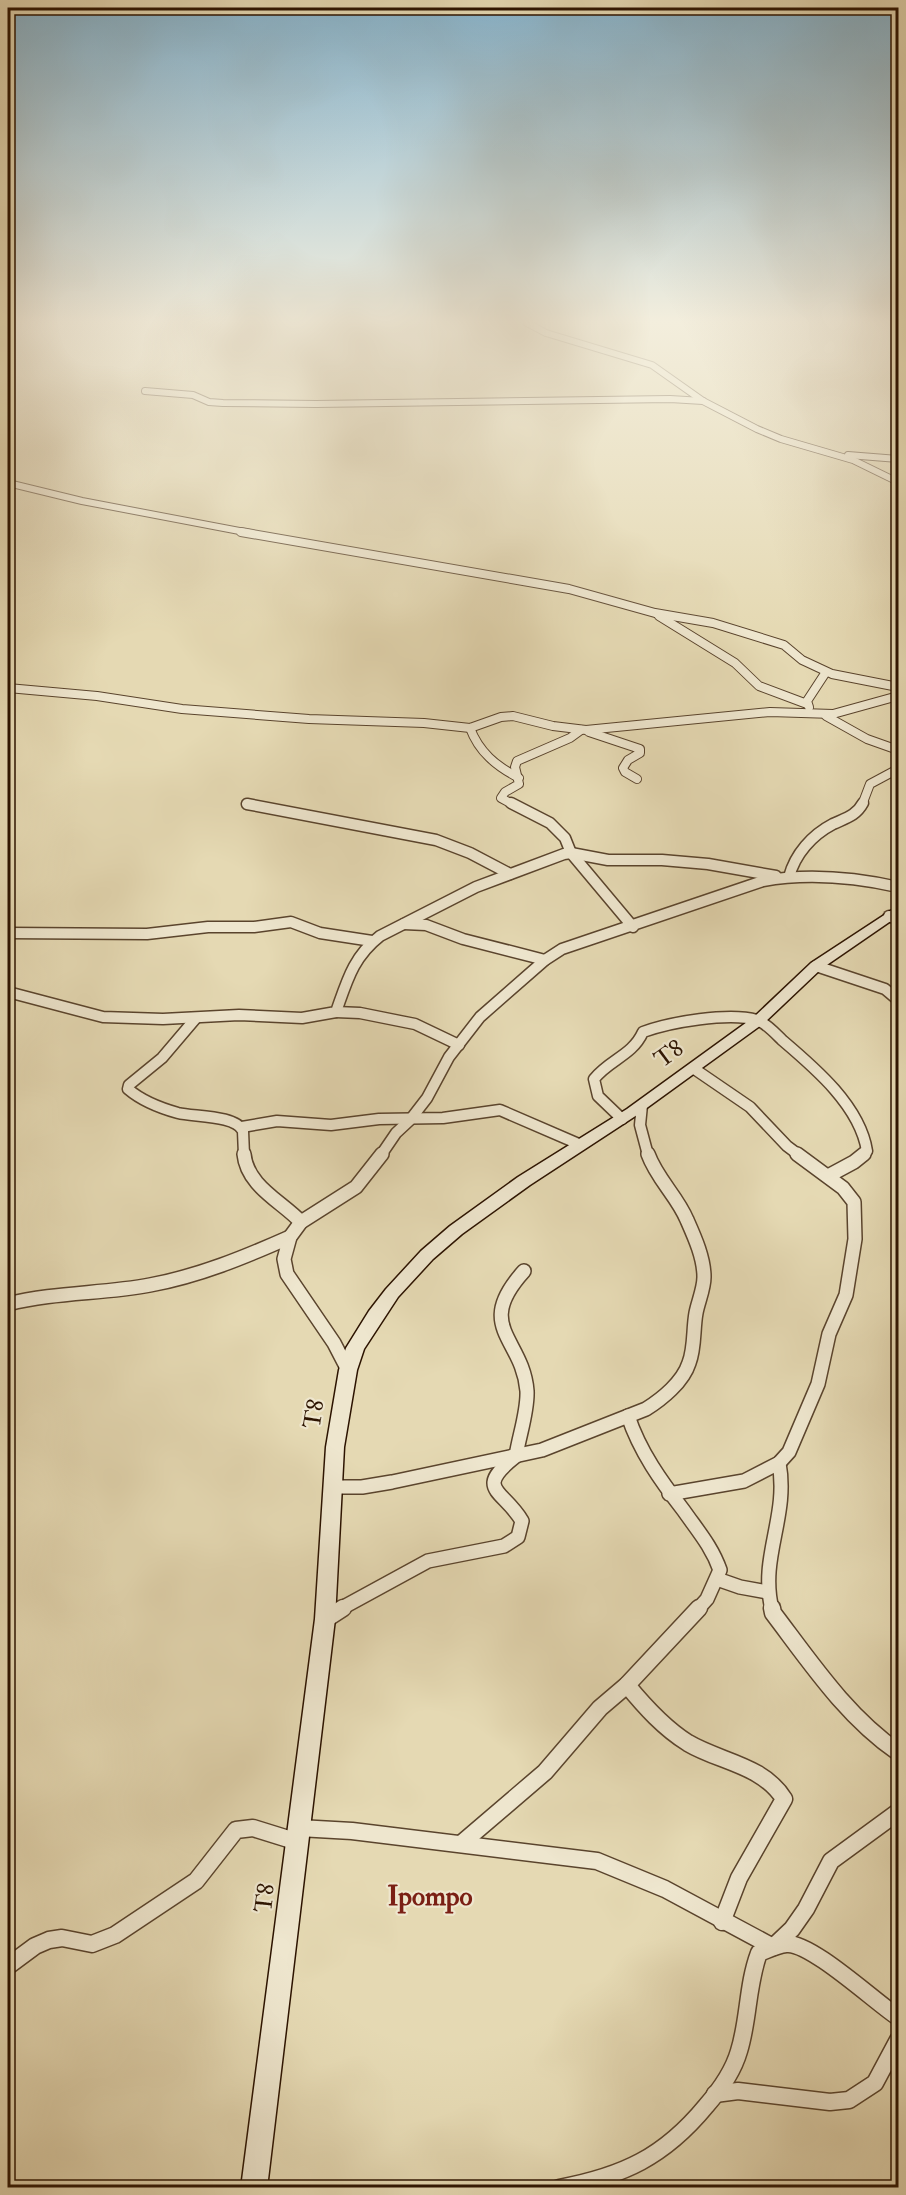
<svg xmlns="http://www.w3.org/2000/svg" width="906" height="2195" viewBox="0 0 906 2195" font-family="'IM FELL Double Pica',serif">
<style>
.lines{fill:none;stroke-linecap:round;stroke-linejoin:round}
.street-far4-casing{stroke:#5a442d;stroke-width:8}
.street-far3-casing{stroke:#5a442d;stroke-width:10}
.street-far2-casing{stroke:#5a442d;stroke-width:13}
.street-far1-casing{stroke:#5a442d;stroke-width:16}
.street-casing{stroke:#5a442d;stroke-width:19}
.secondary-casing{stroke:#2c1300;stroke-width:3}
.street-far4{stroke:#eee6ce;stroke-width:6}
.street-far3{stroke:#eee6ce;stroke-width:8}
.street-far2{stroke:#eee6ce;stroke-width:10}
.street-far1{stroke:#eee6ce;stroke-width:13}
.street{stroke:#eee6ce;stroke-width:16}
.secondary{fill:#eee6ce;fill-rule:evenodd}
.labels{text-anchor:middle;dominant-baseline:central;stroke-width:4.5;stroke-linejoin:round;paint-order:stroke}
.near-street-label{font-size:24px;fill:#2c1300;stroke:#eee6ce}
.near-quarter-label{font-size:27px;font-weight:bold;fill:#7a1f14;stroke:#eee6ce}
</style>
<rect width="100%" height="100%" fill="#e5d9b3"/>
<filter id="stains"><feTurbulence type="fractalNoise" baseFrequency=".00333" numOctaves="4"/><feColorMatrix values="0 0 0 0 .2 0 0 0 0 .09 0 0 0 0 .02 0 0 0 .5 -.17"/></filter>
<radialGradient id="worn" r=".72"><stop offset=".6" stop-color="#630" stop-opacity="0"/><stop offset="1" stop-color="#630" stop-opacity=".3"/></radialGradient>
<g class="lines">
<g class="street-far4-casing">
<g id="street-far4">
<polyline points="527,323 546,333 652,365 703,401 757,429 781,439 853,460 898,482"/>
<polyline points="145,391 193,395 209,402 223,403 316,404 670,399 703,401"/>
<polyline points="848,455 898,459"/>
<polyline points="8,483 82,501 250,533"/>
</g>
</g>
<g class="street-far3-casing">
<g id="street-far3">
<polyline points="241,532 569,589 655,613 713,623 784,645 802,660 832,674 898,687"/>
<polyline points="659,616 735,663 759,686 807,704"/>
<polyline points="8,688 97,696 182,709 309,719 424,723 470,728 501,717 513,716 553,726 586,730 770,712 833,714 898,696"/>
<polyline points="809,707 807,701 826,672"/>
<polyline points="826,716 867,739 898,750"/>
<path d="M470,728C479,752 496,766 519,778"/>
<polyline points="589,732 640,749 640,753 628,760 623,768 625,772 637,779"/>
<polyline points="247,804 250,805"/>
<polyline points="514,805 501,798 505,792 519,784 515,767 517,761 570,738 581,730"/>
<polyline points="862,805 870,784 898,769"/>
</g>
</g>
<g class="street-far2-casing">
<g id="street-far2">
<polyline points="511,803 550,823 565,838 571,853 633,927"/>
<polyline points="247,804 436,840 470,853 510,874"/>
<path d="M789,877C795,854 812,835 833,824C846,818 856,816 863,803"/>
<polyline points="889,916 898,920"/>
<polyline points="404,924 426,925 463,939 545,960"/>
<polyline points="8,933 147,934 208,927 254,927 291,922 320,933 372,941"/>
<polyline points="816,966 885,989 898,1000"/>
<path d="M8,992L103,1017L163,1019L239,1015L302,1018L336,1012C347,981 353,957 380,936L476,887L564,854L571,853L608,860H662L708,864L776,876"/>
<polyline points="336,1012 360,1013 415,1024 459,1045"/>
<path d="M196,1018L162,1058L129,1085L128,1089C142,1101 160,1108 178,1113C194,1117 236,1115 243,1131L244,1155"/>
<polyline points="693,1068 750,1107 787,1146 799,1155"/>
<polyline points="642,1105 640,1125 648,1155"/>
<path d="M622,1119L598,1096L594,1079C610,1059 632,1056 643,1032C670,1022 729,1012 757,1020C766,1023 775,1033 782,1040C815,1068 860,1106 867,1151L862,1155"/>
<polyline points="242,1127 277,1121 331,1125 379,1119 443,1118 500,1110 581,1145"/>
<path d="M381,1155L396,1133L410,1120L427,1098L449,1057L480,1017L545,960L562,949L763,881C808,873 853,877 898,887"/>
</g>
</g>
<g class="street-far1-casing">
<g id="street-far1">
<path d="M244,1154C247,1186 281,1201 301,1222"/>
<polyline points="828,1176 854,1162 864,1154"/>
<path d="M8,1304C55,1292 103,1294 150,1285C199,1276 245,1257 290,1237"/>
<polyline points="348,1370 334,1343 287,1274 284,1259 290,1237 301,1222 356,1187 382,1154"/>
<path d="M628,1416C640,1452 661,1481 684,1511C698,1531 712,1547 720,1570L707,1599L698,1609"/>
<path d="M333,1487H362L392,1482L542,1450L646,1409C662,1399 683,1382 689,1363C695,1348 693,1329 696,1313C698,1302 704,1289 704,1277C704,1258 695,1238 687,1220C677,1196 657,1179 648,1154"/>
<polyline points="669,1494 744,1481 779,1463 789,1452 818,1384 829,1334 846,1295 855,1239 854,1202 843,1188 797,1154"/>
<polyline points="717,1579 740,1587 767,1592"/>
<path d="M340,1609L428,1561L504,1546L518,1537L522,1521C503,1489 473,1490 516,1456C519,1436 528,1411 527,1391C523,1338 473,1327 524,1271"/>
<path d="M772,1609C759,1557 789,1517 779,1463"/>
</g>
</g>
<g class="street-casing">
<g id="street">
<path d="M772,1608L773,1613C811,1663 846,1716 898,1752"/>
<polyline points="326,1619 343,1608"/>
<path d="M627,1685C645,1707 664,1728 688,1743C720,1762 763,1765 784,1799L739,1878L722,1922"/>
<polyline points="299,1828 352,1831 597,1861 665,1889 773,1947"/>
<polyline points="462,1843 545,1772 600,1708 627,1685 699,1608"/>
<polyline points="773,1947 792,1929 806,1909 831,1861 898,1812"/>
<polyline points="8,1966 35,1946 49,1940 62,1938 92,1944 115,1935 196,1881 236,1830 253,1828 298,1842"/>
<polyline points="715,2094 738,2091 830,2102 849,2100 875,2083 898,2040"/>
<path d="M559,2188C623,2176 664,2157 706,2106C720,2090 733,2072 739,2051C749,2019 747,1985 759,1953C767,1950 777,1945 786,1944C810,1941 875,2002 898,2017"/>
</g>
</g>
<g class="secondary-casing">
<polygon id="secondary" points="898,906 898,916 821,969 764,1023 637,1115 530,1185 462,1234 433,1259 398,1297 364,1349 357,1370 344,1447 335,1619 267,2188 241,2188 315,1619 326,1447 339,1370 346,1348 369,1311 386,1289 421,1251 450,1226 518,1177 627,1109 754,1017 811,963"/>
</g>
<use href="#street-far4" class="street-far4"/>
<use href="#street-far3" class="street-far3"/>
<use href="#street-far2" class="street-far2"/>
<use href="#street-far1" class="street-far1"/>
<use href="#street" class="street"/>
<use href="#secondary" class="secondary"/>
</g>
<linearGradient id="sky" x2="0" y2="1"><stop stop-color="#87b6d1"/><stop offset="0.51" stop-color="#f3eedd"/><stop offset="1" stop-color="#f3eedd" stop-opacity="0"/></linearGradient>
<rect width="906" height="630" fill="url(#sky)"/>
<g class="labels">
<g class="near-street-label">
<text transform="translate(669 1054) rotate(-36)">T8</text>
<text transform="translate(314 1414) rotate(-81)">T8</text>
<text transform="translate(265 1898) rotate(-83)">T8</text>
</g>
<g class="near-quarter-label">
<text x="430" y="1896">Ipompo</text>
</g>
</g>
<rect width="906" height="2195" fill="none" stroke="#e5d9b3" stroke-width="30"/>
<rect x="9" y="9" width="888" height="2177" fill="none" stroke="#2c1300" stroke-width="3"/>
<rect x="15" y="15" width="876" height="2165" fill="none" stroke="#2c1300" stroke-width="1.5"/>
<rect width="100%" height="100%" filter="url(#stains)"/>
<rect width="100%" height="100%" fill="url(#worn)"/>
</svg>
